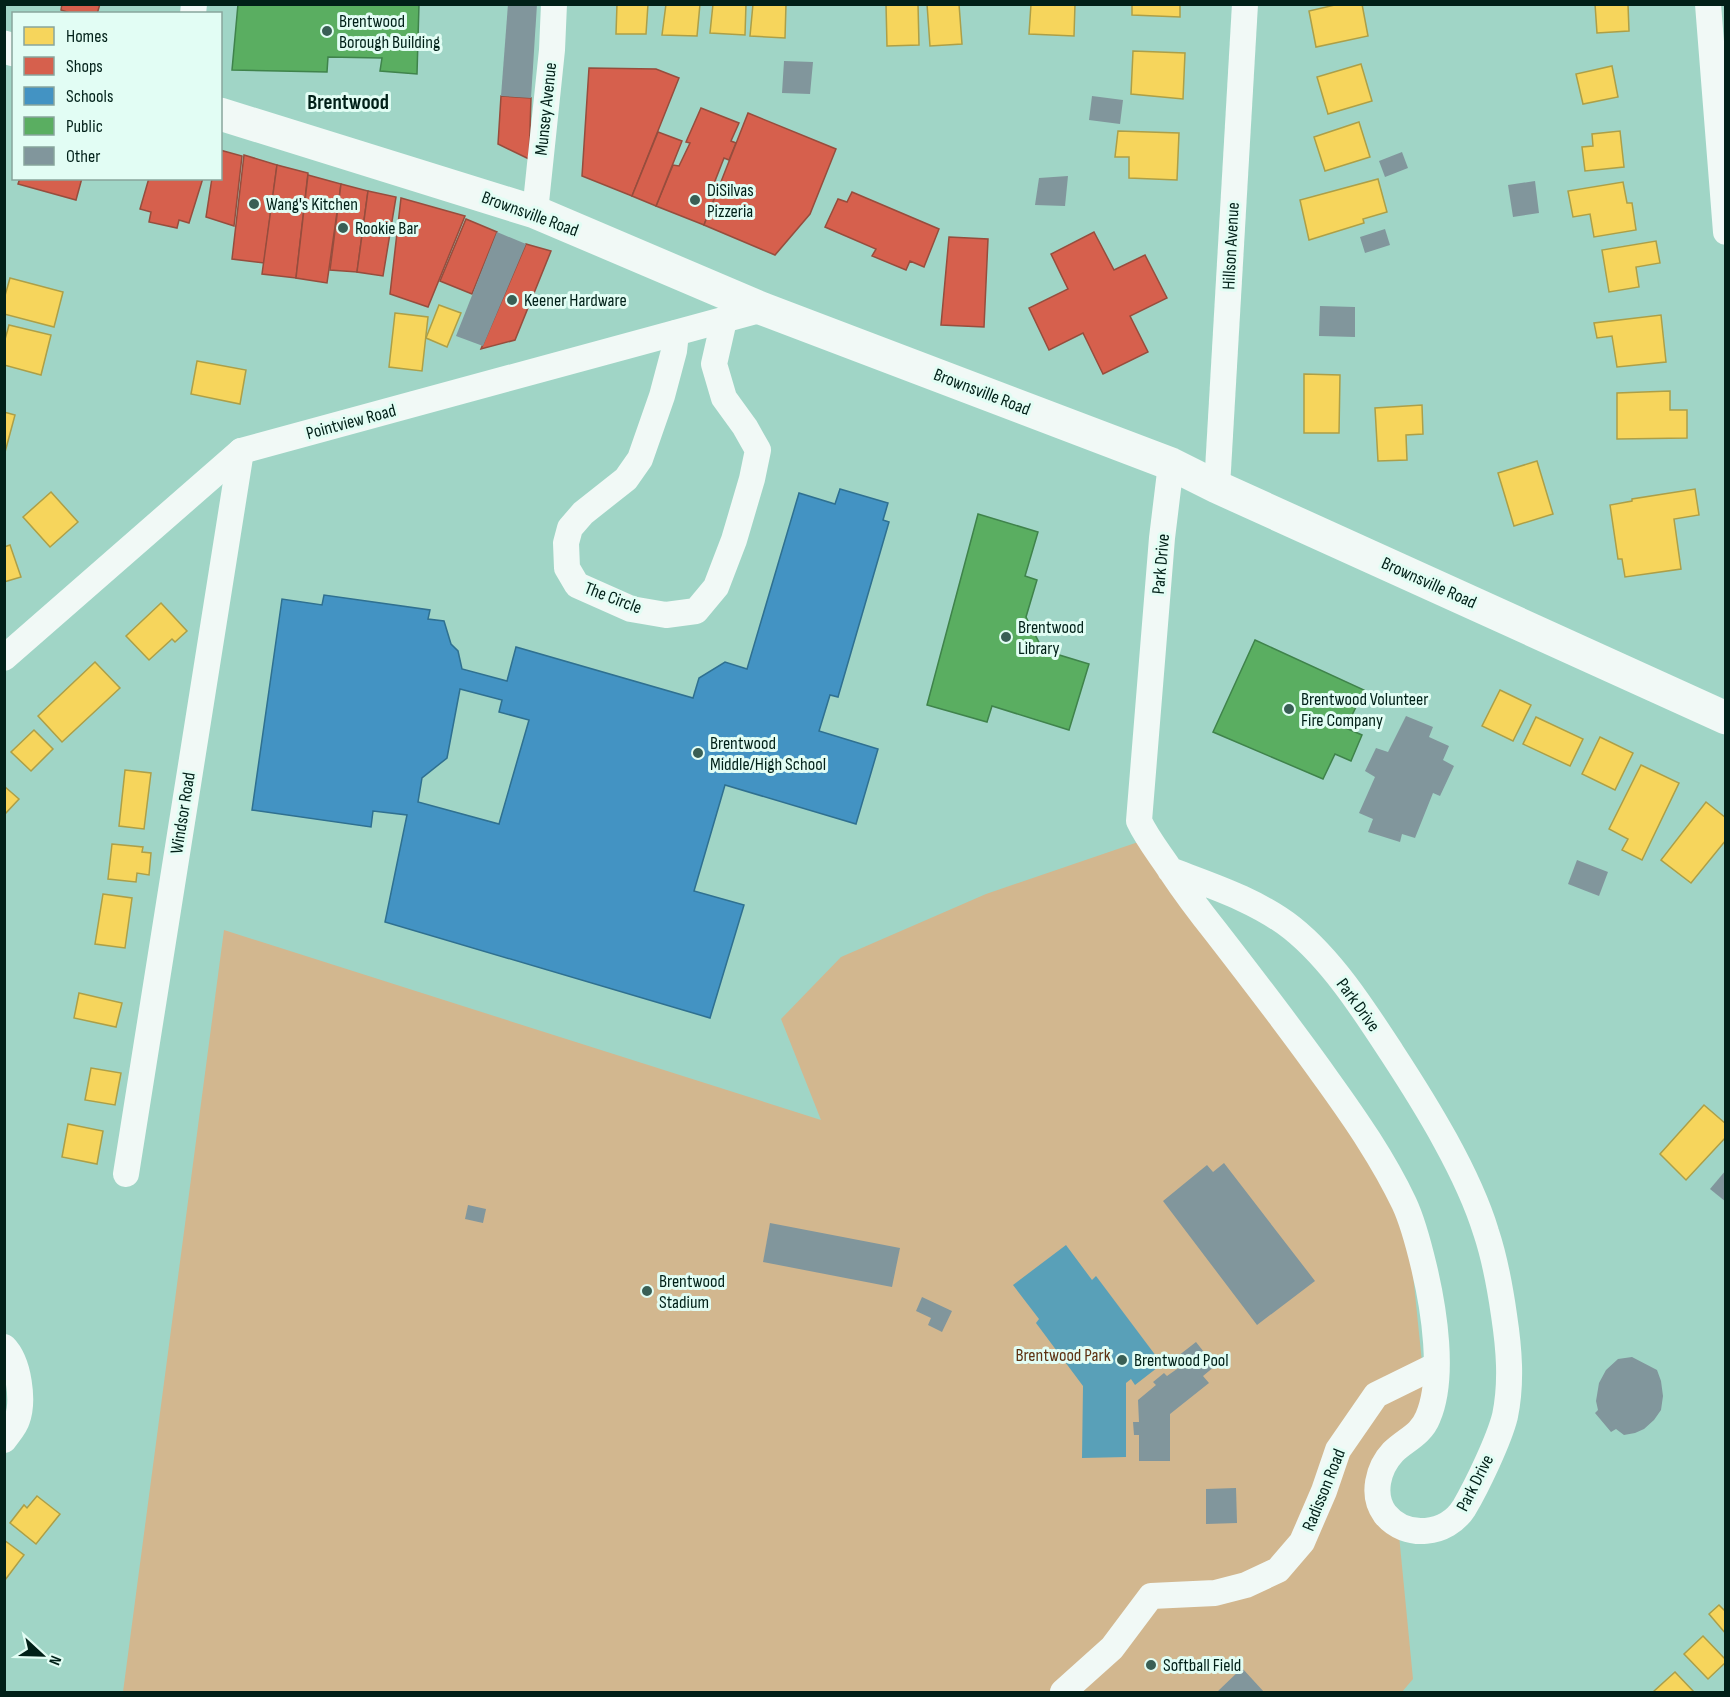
<svg xmlns="http://www.w3.org/2000/svg" width="1730" height="1697" viewBox="0 0 1730 1697" font-family="'Sofia Sans Condensed',sans-serif">
<style>
.green{fill:#d2b78f}
.water{fill:#59a0b8}
.homes{fill:#f6d55c;stroke:#ac9f48;stroke-width:1.5}
.shops{fill:#d6604d;stroke:#964d3d;stroke-width:1.5}
.schools{fill:#4393c3;stroke:#2f7090;stroke-width:1.5;fill-rule:evenodd}
.public{fill:#5aae61;stroke:#3f834b;stroke-width:1.5}
.building{fill:#81969c}
.lines{fill:none;stroke-linecap:round;stroke-linejoin:round}
.minor{stroke:#f1f9f6;stroke-width:26}
.secondary{stroke:#f1f9f6;stroke-width:33}
.poi-dot{fill:#395f55;stroke:#e2fdf4;stroke-width:2}
.labels{text-anchor:middle;dominant-baseline:central;stroke-width:6;stroke-linejoin:round;paint-order:stroke}
.poi-label{font-size:18px;fill:#012018;stroke:#e2fdf4;text-anchor:start}
.street-label{font-size:18px;fill:#012018;stroke:#e2fdf4}
.park-label{font-size:18px;fill:#5d3111;stroke:#e2fdf4}
.quarter-label{font-size:21px;font-weight:bold;fill:#012018;stroke:#e2fdf4}
</style>
<rect width="100%" height="100%" fill="#a0d5c6"/>
<polygon class="green" points="1147,839 1406,1206 1428,1421 1379,1472 1398,1525 1413,1679 1402,1692 123,1692 224,930 821,1120 781,1019 841,957 986,894"/>
<polygon class="water" points="1066,1245 1092,1280 1096,1276 1162,1364 1135,1385 1131,1379 1126,1383 1126,1457 1082,1458 1083,1386 1036,1323 1039,1319 1013,1285"/>
<g class="homes">
<polygon points="617,4 648,4 646,34 616,34"/>
<polygon points="666,4 700,4 697,36 662,35"/>
<polygon points="713,4 746,4 745,35 710,33"/>
<polygon points="753,4 786,4 785,38 750,36"/>
<polygon points="886,4 918,4 919,45 887,46"/>
<polygon points="927,4 959,4 962,44 930,46"/>
<polygon points="1031,4 1075,4 1074,36 1029,34"/>
<polygon points="1132,4 1180,4 1180,17 1132,15"/>
<polygon points="1339,4 1362,4 1368,36 1316,47 1309,11"/>
<polygon points="1595,4 1628,4 1629,31 1597,33"/>
<polygon points="1133,51 1185,53 1183,99 1131,94"/>
<polygon points="1361,64 1372,101 1328,114 1317,77"/>
<polygon points="1612,66 1618,97 1583,104 1576,74"/>
<polygon points="1359,122 1370,157 1325,171 1314,137"/>
<polygon points="1118,131 1179,133 1177,180 1129,178 1129,157 1115,157"/>
<polygon points="1620,131 1624,167 1585,171 1582,147 1593,146 1592,134"/>
<polygon points="1378,179 1387,212 1363,219 1364,223 1309,240 1300,200"/>
<polygon points="1623,182 1627,203 1632,203 1636,230 1594,237 1590,214 1573,217 1568,191"/>
<polygon points="1656,241 1660,263 1636,267 1639,287 1609,292 1602,250"/>
<polygon points="10,278 63,292 54,327 4,314 4,299"/>
<polygon points="439,305 461,313 447,347 426,338"/>
<polygon points="395,313 428,317 422,371 389,367"/>
<polygon points="1661,315 1666,362 1617,367 1612,336 1597,338 1594,323"/>
<polygon points="9,325 51,335 41,375 4,365 4,343"/>
<polygon points="197,361 246,370 240,404 191,394"/>
<polygon points="1304,374 1340,375 1339,433 1304,433"/>
<polygon points="1670,391 1670,410 1687,410 1687,438 1617,439 1617,393"/>
<polygon points="1422,405 1423,434 1406,435 1407,460 1378,461 1375,408"/>
<polygon points="4,412 15,415 4,456"/>
<polygon points="1537,461 1553,514 1514,526 1498,473"/>
<polygon points="1695,489 1699,515 1674,519 1681,569 1625,577 1622,559 1618,559 1610,505 1632,501 1632,499"/>
<polygon points="51,492 78,522 50,547 23,517"/>
<polygon points="10,545 21,577 4,582 4,547"/>
<polygon points="161,603 187,631 175,642 172,639 149,660 126,636"/>
<polygon points="95,662 120,688 62,742 38,716"/>
<polygon points="1500,690 1531,705 1513,741 1482,726"/>
<polygon points="1536,717 1583,739 1570,766 1523,744"/>
<polygon points="34,730 53,749 31,771 11,752"/>
<polygon points="1600,737 1633,753 1615,790 1582,774"/>
<polygon points="1641,765 1679,783 1642,860 1622,850 1628,839 1609,829"/>
<polygon points="125,770 151,773 144,829 119,826"/>
<polygon points="4,786 19,799 4,815"/>
<polygon points="1706,802 1726,818 1726,840 1691,883 1661,860"/>
<polygon points="112,844 143,847 142,852 151,853 149,875 137,873 136,882 108,879"/>
<polygon points="103,894 132,898 125,948 95,944"/>
<polygon points="79,993 122,1003 116,1027 74,1018"/>
<polygon points="91,1068 121,1073 115,1105 85,1100"/>
<polygon points="1704,1105 1726,1124 1726,1137 1686,1180 1660,1154"/>
<polygon points="68,1124 103,1131 97,1164 62,1157"/>
<polygon points="37,1496 60,1514 36,1544 10,1523 24,1505 27,1508"/>
<polygon points="4,1540 24,1555 5,1580 4,1579"/>
<polygon points="1719,1605 1726,1612 1726,1634 1709,1614"/>
<polygon points="1703,1636 1726,1660 1726,1662 1708,1679 1684,1654"/>
<polygon points="1675,1672 1694,1692 1653,1692"/>
</g>
<g class="shops">
<polygon points="62,4 100,4 97,14 73,14 61,10"/>
<polygon points="589,68 656,69 679,78 632,196 582,176"/>
<polygon points="501,96 531,98 529,159 498,144"/>
<polygon points="701,108 739,123 731,141 736,143 729,160 724,158 715,181 720,184 704,225 656,206 673,165 679,166 690,143 686,142"/>
<polygon points="748,113 836,149 810,214 775,255 704,225"/>
<polygon points="658,132 682,141 656,206 632,196"/>
<polygon points="220,150 242,156 234,226 206,217 212,178 220,178"/>
<polygon points="244,155 277,165 264,263 232,259"/>
<polygon points="277,165 308,173 296,278 262,274"/>
<polygon points="308,175 341,184 327,283 296,278"/>
<polygon points="20,178 82,178 76,200 18,184"/>
<polygon points="149,178 203,178 189,223 179,220 177,228 149,222 151,212 140,209"/>
<polygon points="341,184 368,191 357,272 330,270"/>
<polygon points="368,191 396,197 383,276 357,272"/>
<polygon points="852,192 939,229 924,267 910,261 906,270 872,256 876,249 825,227 838,199 847,202"/>
<polygon points="401,198 465,216 428,307 390,294"/>
<polygon points="466,219 497,232 472,294 440,281"/>
<polygon points="1094,232 1114,270 1145,255 1167,298 1130,316 1148,352 1103,374 1083,333 1049,350 1029,308 1068,289 1051,254"/>
<polygon points="949,237 988,239 984,327 941,325"/>
<polygon points="526,244 551,251 515,340 481,349"/>
</g>
<path class="schools" d="M840,489L888,503L883,520L889,522L838,697L830,695L819,731L878,749L856,824L725,785L694,891L744,905L710,1018L385,922L407,815L373,811L371,827L252,810L282,599L322,605L324,595L430,610L428,619L444,621L451,644L458,651L462,669L507,681L516,647L693,698L699,678L725,662L747,669L799,493L835,504ZM460,689L502,700L499,712L529,720L499,824L418,802L422,778L447,758Z"/>
<g class="public">
<polygon points="238,4 419,4 417,74 380,71 382,58 328,57 327,72 232,70"/>
<polygon points="978,514 1038,532 1025,576 1037,580 1026,617 1043,650 1089,664 1069,730 992,706 987,722 927,705"/>
<polygon points="1255,640 1364,690 1346,728 1362,735 1351,761 1335,754 1323,779 1213,732"/>
</g>
<g class="building">
<polygon points="508,4 537,4 531,98 501,96"/>
<polygon points="784,61 813,62 810,94 782,93"/>
<polygon points="1092,96 1123,100 1120,124 1089,120"/>
<polygon points="1402,152 1408,168 1385,177 1379,161"/>
<polygon points="1068,176 1065,206 1035,205 1039,178"/>
<polygon points="1535,181 1539,213 1513,217 1508,185"/>
<polygon points="1385,229 1390,245 1365,253 1360,237"/>
<polygon points="497,232 526,244 483,346 456,336"/>
<polygon points="1320,306 1355,307 1355,337 1319,336"/>
<polygon points="1406,716 1433,727 1429,737 1449,746 1443,760 1454,766 1440,796 1433,793 1415,838 1402,834 1400,842 1368,832 1373,819 1359,813 1375,777 1365,771 1376,748 1388,752"/>
<polygon points="1577,860 1608,872 1599,896 1568,884"/>
<polygon points="1224,1163 1315,1281 1257,1325 1163,1201 1207,1165 1213,1172"/>
<polygon points="1726,1170 1726,1202 1710,1189"/>
<polygon points="468,1205 486,1209 483,1223 465,1219"/>
<polygon points="770,1223 900,1248 892,1287 763,1262"/>
<polygon points="922,1297 952,1311 942,1332 928,1325 931,1318 916,1311"/>
<polygon points="1196,1342 1215,1366 1203,1376 1209,1383 1170,1414 1170,1461 1139,1461 1139,1435 1134,1435 1133,1422 1139,1422 1138,1400 1156,1385 1153,1382 1164,1373 1167,1376 1184,1364 1178,1356"/>
<polygon points="1632,1357 1657,1370 1661,1381 1663,1396 1661,1410 1654,1420 1644,1429 1635,1433 1624,1435 1616,1429 1611,1432 1595,1413 1598,1410 1596,1401 1599,1383 1606,1370 1618,1359"/>
<polygon points="1236,1488 1237,1523 1206,1524 1206,1489"/>
<polygon points="1242,1668 1264,1692 1217,1692"/>
</g>
<g class="lines">
<g class="minor">
<polyline points="1708,4 1726,232"/>
<polyline points="193,14 194,4"/>
<polyline points="535,212 552,50 554,4"/>
<polyline points="676,333 674,351 662,396 640,459 626,479 583,513 570,528 566,543 567,568 577,585 631,609 666,615 696,611 716,587 734,540 752,479 758,450 745,427 724,398 714,364 724,320"/>
<polyline points="1217,487 1245,4"/>
<polyline points="4,658 241,451 763,309"/>
<path d="M1170,870C1212,886 1256,900 1292,928C1332,960 1364,1010 1392,1053C1426,1105 1468,1173 1486,1232C1495,1259 1500,1287 1504,1315C1509,1348 1512,1382 1505,1416C1499,1440 1477,1486 1464,1508C1447,1535 1406,1540 1385,1514C1371,1495 1378,1468 1393,1452C1405,1440 1421,1435 1428,1417C1445,1377 1434,1309 1424,1267C1419,1246 1413,1222 1404,1203C1383,1159 1356,1120 1328,1081C1292,1030 1254,981 1216,932C1200,912 1185,892 1171,871C1160,854 1148,840 1139,821L1162,538L1171,464"/>
<polyline points="126,1174 241,451"/>
<path d="M4,1347C19,1362 24,1401 17,1420C15,1427 8,1434 4,1440"/>
<polyline points="1063,1692 1112,1648 1151,1596 1215,1593 1246,1585 1278,1570 1302,1542 1324,1491 1338,1450 1376,1395 1435,1366"/>
</g>
<g class="secondary">
<polyline points="4,47 14,50"/>
<polyline points="220,114 535,212 763,309 1171,464 1217,487 1726,718"/>
</g>
</g>
<g class="poi-dot">
<circle cx="327" cy="31" r="6"/>
<circle cx="695" cy="200" r="6"/>
<circle cx="254" cy="204" r="6"/>
<circle cx="343" cy="228" r="6"/>
<circle cx="512" cy="300" r="6"/>
<circle cx="1006" cy="637" r="6"/>
<circle cx="1289" cy="709" r="6"/>
<circle cx="698" cy="753" r="6"/>
<circle cx="647" cy="1291" r="6"/>
<circle cx="1122" cy="1360" r="6"/>
<circle cx="1151" cy="1665" r="6"/>
</g>
<g class="labels">
<g class="poi-label">
<text x="339" y="21">Brentwood<tspan x="339" dy="21">Borough Building</tspan></text>
<text x="707" y="190">DiSilvas<tspan x="707" dy="21">Pizzeria</tspan></text>
<text x="266" y="204">Wang's Kitchen</text>
<text x="355" y="228">Rookie Bar</text>
<text x="524" y="300">Keener Hardware</text>
<text x="1018" y="627">Brentwood<tspan x="1018" dy="21">Library</tspan></text>
<text x="1301" y="699">Brentwood Volunteer<tspan x="1301" dy="21">Fire Company</tspan></text>
<text x="710" y="743">Brentwood<tspan x="710" dy="21">Middle/High School</tspan></text>
<text x="659" y="1281">Brentwood<tspan x="659" dy="21">Stadium</tspan></text>
<text x="1134" y="1360">Brentwood Pool</text>
<text x="1163" y="1665">Softball Field</text>
</g>
<g class="street-label">
<text transform="translate(546 109) rotate(-84)">Munsey Avenue</text>
<text transform="translate(530 214) rotate(20)">Brownsville Road</text>
<text transform="translate(1231 246) rotate(-87)">Hillson Avenue</text>
<text transform="translate(982 392) rotate(21)">Brownsville Road</text>
<text transform="translate(351 422) rotate(-15)">Pointview Road</text>
<text transform="translate(1161 564) rotate(-85)">Park Drive</text>
<text transform="translate(1429 583) rotate(24)">Brownsville Road</text>
<text transform="translate(613 598) rotate(21)">The Circle</text>
<text transform="translate(183 813) rotate(-81)">Windsor Road</text>
<text transform="translate(1358 1005) rotate(54)">Park Drive</text>
<text transform="translate(1475 1483) rotate(-63)">Park Drive</text>
<text transform="translate(1324 1490) rotate(-68)">Radisson Road</text>
</g>
<g class="park-label">
<text x="1063" y="1355">Brentwood Park</text>
</g>
<g class="quarter-label">
<text x="348" y="102">Brentwood</text>
</g>
</g>
<rect width="1730" height="1697" fill="none" stroke="#012018" stroke-width="12"/>
<rect x="12" y="12" width="210" height="168" fill="#e2fdf4" stroke="#88a59c" stroke-width="1.5"/>
<rect x="24" y="27" width="30" height="18" fill="#f6d55c" stroke="#88a59c" stroke-width="1.5"/>
<text x="66" y="42" font-size="18" fill="#012018">Homes</text>
<rect x="24" y="57" width="30" height="18" fill="#d6604d" stroke="#88a59c" stroke-width="1.5"/>
<text x="66" y="72" font-size="18" fill="#012018">Shops</text>
<rect x="24" y="87" width="30" height="18" fill="#4393c3" stroke="#88a59c" stroke-width="1.5"/>
<text x="66" y="102" font-size="18" fill="#012018">Schools</text>
<rect x="24" y="117" width="30" height="18" fill="#5aae61" stroke="#88a59c" stroke-width="1.5"/>
<text x="66" y="132" font-size="18" fill="#012018">Public</text>
<rect x="24" y="147" width="30" height="18" fill="#81969c" stroke="#88a59c" stroke-width="1.5"/>
<text x="66" y="162" font-size="18" fill="#012018">Other</text>
<g transform="translate(42 1655) rotate(112)" stroke="#e2fdf4" stroke-width="4.5" paint-order="stroke">
<path d="M0-4.5L10 22L0 15L-10 22Z" fill="#012018"/>
<text y="-9" font-size="16" font-weight="bold" text-anchor="middle" fill="#012018">N</text>
</g>
</svg>
